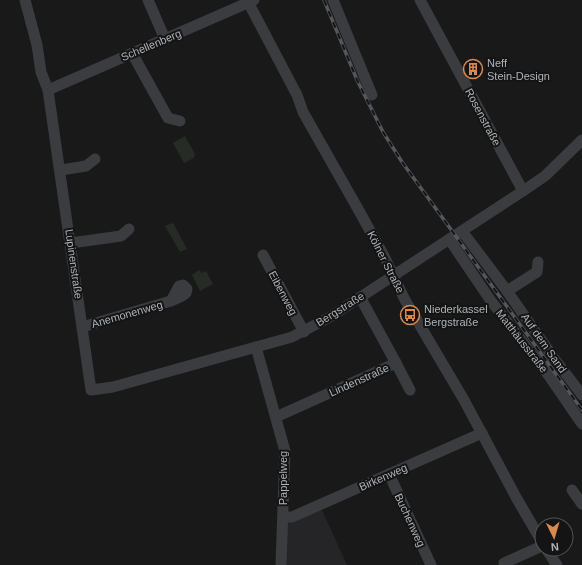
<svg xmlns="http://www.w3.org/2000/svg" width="582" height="565" viewBox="0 0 582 565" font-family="Arial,sans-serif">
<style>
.built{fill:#252527}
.green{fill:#262c25}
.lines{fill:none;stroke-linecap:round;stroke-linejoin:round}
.minor{stroke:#3a3c3f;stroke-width:11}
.rail-casing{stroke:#53565a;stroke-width:3.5}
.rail{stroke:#141415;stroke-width:2;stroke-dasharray:6;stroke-linecap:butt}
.labels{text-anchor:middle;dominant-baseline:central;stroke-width:4;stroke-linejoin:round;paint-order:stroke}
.street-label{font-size:11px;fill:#adb3b8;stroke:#141415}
.poi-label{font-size:11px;fill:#adb3b8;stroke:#141415;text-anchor:start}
</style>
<rect width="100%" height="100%" fill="#19191a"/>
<polygon class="built" points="321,508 347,565 283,565 285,524"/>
<g class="green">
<polygon points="185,136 195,154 194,158 184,163 173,143"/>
<polygon points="173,223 187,249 180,252 165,226"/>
<polygon points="199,270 201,273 206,271 213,284 200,291 192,275"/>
</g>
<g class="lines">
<g class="minor">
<polyline points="25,0 37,45 41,72 48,90 91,390 113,387 292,337 330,317 523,191 545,176 582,140"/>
<polyline points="148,0 165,39"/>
<polyline points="247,0 297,95 303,112 358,209 384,256 405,300 464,400 517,499 542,542"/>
<polyline points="333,0 372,95"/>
<polyline points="420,0 523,191"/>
<polyline points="132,53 168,118 180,121"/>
<polyline points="48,90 254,0"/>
<polyline points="61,170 86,166 95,159"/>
<polyline points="462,231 507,291 553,357 582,395"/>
<polyline points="449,239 491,301 549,376 582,424"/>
<polyline points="71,243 121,236 129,229"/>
<polyline points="263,255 304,332"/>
<polyline points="507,291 537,272 538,262"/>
<polyline points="82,327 171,301 182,296 186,293 187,289 183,285 179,286 171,301"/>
<polyline points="256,347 285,451 281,565"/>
<polyline points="396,363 410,390"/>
<polyline points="276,417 396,363 360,297"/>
<polyline points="389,474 431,565"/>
<polyline points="572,490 582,504"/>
<polyline points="283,517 292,517 482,433"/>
<polyline points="546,549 557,565"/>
<polyline points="504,563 542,546"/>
</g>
<g class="rail-casing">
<polyline id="rail" points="324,0 357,80 383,132 402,162 582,410"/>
</g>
<use href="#rail" class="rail"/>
</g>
<defs>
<g id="building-ring" transform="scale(1)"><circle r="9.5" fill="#141415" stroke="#dc894f" stroke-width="1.5"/><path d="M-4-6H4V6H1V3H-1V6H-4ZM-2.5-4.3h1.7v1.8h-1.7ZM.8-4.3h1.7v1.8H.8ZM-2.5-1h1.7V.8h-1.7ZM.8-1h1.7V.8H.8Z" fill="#dc894f"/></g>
<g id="bus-ring" transform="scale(1)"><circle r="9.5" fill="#141415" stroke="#dc894f" stroke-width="1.5"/><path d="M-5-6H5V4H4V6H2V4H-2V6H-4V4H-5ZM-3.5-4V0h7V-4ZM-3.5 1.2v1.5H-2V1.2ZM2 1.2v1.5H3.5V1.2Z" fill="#dc894f"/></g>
</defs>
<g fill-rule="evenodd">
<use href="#building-ring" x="473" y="69"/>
<use href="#bus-ring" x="410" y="315"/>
</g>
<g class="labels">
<g class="street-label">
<text transform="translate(151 45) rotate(-23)">Schellenberg</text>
<text transform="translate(483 117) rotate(62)">Rosenstraße</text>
<text transform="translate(386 262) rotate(63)">Kölner Straße</text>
<text transform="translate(74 264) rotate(82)">Lupinenstraße</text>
<text transform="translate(283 293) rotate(62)">Eibenweg</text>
<text transform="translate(340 309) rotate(-32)">Bergstraße</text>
<text transform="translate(127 314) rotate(-16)">Anemonenweg</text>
<text transform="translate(522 341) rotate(52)">Matthäusstraße</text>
<text transform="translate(544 343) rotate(55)">Auf dem Sand</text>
<text transform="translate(359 380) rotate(-24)">Lindenstraße</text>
<text transform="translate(383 477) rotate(-24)">Birkenweg</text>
<text transform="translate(283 478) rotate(-90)">Pappelweg</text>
<text transform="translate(410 520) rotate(65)">Buchenweg</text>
</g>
<g class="poi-label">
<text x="487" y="63">Neff<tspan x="487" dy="13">Stein-Design</tspan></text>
<text x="424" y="309">Niederkassel<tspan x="424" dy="13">Bergstraße</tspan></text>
</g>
</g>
<g transform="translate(554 537) rotate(175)"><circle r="19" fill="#141415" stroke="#515456"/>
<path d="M0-3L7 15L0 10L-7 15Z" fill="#dc894f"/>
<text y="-6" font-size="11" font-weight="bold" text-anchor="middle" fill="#adb3b8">N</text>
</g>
</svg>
